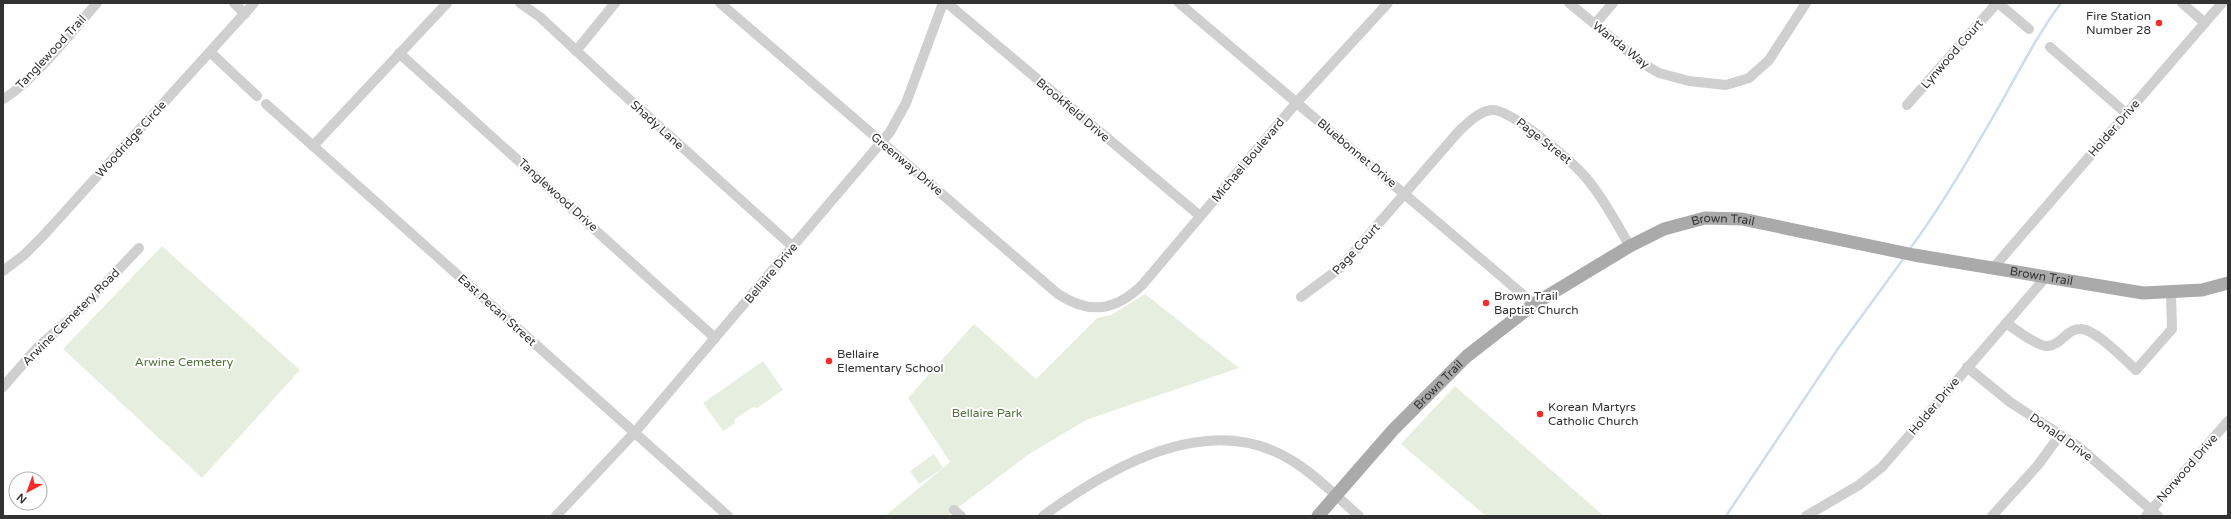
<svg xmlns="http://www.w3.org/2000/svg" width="2231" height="519" viewBox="0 0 2231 519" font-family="'Varela Round',sans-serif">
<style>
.green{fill:#e6efdf}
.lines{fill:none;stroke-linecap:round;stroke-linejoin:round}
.stream{stroke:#cadef0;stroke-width:2.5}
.minor{stroke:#cfcfcf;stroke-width:10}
.major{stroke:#aaa;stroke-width:13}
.poi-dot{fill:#f62c27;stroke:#fff;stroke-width:1.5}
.labels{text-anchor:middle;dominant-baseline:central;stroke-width:4;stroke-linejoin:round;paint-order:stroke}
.poi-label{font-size:12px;fill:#323232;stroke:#fff;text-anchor:start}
.street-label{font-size:12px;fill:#323232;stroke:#fff}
.park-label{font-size:12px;fill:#4f733a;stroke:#fff}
</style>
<rect width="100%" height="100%" fill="#fff"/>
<g class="green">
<polygon points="162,246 300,370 202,478 63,349"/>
<polygon points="1145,294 1239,368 1088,419 1029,454 947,516 885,516 942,469 919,484 910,471 934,454 943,468 950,462 908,398 974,324 1036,379 1097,318 1111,315"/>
<polygon points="763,361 783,390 757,408 753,407 735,419 734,424 723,431 703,403"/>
<polygon points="1455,386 1604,516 1486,516 1401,444"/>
</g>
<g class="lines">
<g class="stream">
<path d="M1909,250C1943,204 1972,153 2001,103C2020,69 2038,34 2061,3"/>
<polyline points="1726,516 1837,350 1904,258"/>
</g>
<g class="minor">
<polyline points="234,3 245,14"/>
<polyline points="520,3 540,17 611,83 793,247"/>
<path d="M720,3L1058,294C1090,315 1116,311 1143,284L1297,102L1388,3"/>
<polyline points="947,3 1200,216"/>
<polyline points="1179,3 1534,304"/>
<polyline points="1569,3 1642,63 1659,73 1689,81 1726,85 1749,78 1769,60 1806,3"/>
<polyline points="1998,3 2029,29"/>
<polyline points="2182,3 2205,23"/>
<polyline points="1595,24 1613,3"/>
<polyline points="2050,47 2127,114"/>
<polyline points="576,51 615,3"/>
<polyline points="210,52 257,96"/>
<polyline points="399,53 715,338"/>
<path d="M3,99C33,82 73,30 97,3"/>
<polyline points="266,104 728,516"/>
<polyline points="1907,105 1997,3"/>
<polyline points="313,146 447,3"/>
<polyline points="1994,267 2222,3"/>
<polyline points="3,271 24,255 43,236 254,3"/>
<path d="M1301,297L1340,268L1459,131C1468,123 1479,111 1492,110C1511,109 1574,163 1587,179C1604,199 1616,223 1630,246"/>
<path d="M2006,323C2015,329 2038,347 2048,346C2063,345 2068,324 2086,330C2102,336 2123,358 2136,370L2172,329L2171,293"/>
<polyline points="1967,367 2010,402 2079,447 2158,516"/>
<polyline points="3,387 37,348 82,308 139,248"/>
<polyline points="954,510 961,516"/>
<polyline points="556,516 635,432 890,132 906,103 943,3"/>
<path d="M1043,516C1110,467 1209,409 1291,460C1316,475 1337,497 1359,516"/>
<polyline points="1806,516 1859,485 1882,467 2046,277"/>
<polyline points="1992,516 2038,465 2060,435"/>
<polyline points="2146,516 2228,421"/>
</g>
<path class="major" id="s1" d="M1318,516L1393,430L1467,356L1534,304L1630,246L1664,229L1705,218L1742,219L1914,255L2143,293L2202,290L2228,283"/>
</g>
<g class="poi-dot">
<circle cx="2159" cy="23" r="4"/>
<circle cx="1486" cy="303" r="4"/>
<circle cx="829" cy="361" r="4"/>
<circle cx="1540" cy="414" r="4"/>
</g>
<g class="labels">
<g class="poi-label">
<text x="2151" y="16" text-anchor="end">Fire Station<tspan x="2151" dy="14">Number 28</tspan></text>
<text x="1494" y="296">Brown Trail<tspan x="1494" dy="14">Baptist Church</tspan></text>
<text x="837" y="354">Bellaire<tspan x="837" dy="14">Elementary School</tspan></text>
<text x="1548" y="407">Korean Martyrs<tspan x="1548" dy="14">Catholic Church</tspan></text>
</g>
<g class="street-label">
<text transform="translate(1621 45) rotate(38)">Wanda Way</text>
<text transform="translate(51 52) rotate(-47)">Tanglewood Trail</text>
<text transform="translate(1952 54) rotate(-49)">Lynwood Court</text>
<text transform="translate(1073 110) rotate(40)">Brookfield Drive</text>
<text transform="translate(657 125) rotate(42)">Shady Lane</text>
<text transform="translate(2114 128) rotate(-49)">Holder Drive</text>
<text transform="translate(131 139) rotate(-48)">Woodridge Circle</text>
<text transform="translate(1544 141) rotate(38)">Page Street</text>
<text transform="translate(1357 153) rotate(40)">Bluebonnet Drive</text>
<text transform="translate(1248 160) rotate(-50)">Michael Boulevard</text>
<text transform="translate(907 164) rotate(40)">Greenway Drive</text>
<text transform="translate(558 195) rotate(42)">Tanglewood Drive</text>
<text stroke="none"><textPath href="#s1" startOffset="514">Brown Trail</textPath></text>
<text transform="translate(1356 249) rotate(-48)">Page Court</text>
<text transform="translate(771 273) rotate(-50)">Bellaire Drive</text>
<text stroke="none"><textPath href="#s1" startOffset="838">Brown Trail</textPath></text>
<text transform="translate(497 310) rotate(42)">East Pecan Street</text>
<text transform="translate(71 317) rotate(-45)">Arwine Cemetery Road</text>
<text stroke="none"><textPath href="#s1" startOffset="178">Brown Trail</textPath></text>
<text transform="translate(1934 406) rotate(-50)">Holder Drive</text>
<text transform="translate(2061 437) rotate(35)">Donald Drive</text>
<text transform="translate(2187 468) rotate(-49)">Norwood Drive</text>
</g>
<g class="park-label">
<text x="184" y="362">Arwine Cemetery</text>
<text x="987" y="413">Bellaire Park</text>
</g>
</g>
<rect width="2231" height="519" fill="none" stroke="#323232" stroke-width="8"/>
<g transform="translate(28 491) rotate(221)"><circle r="19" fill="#ffffff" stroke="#adadad"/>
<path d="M0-3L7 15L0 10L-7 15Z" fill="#f62c27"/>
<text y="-6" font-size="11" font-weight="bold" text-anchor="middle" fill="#323232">N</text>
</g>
</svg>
